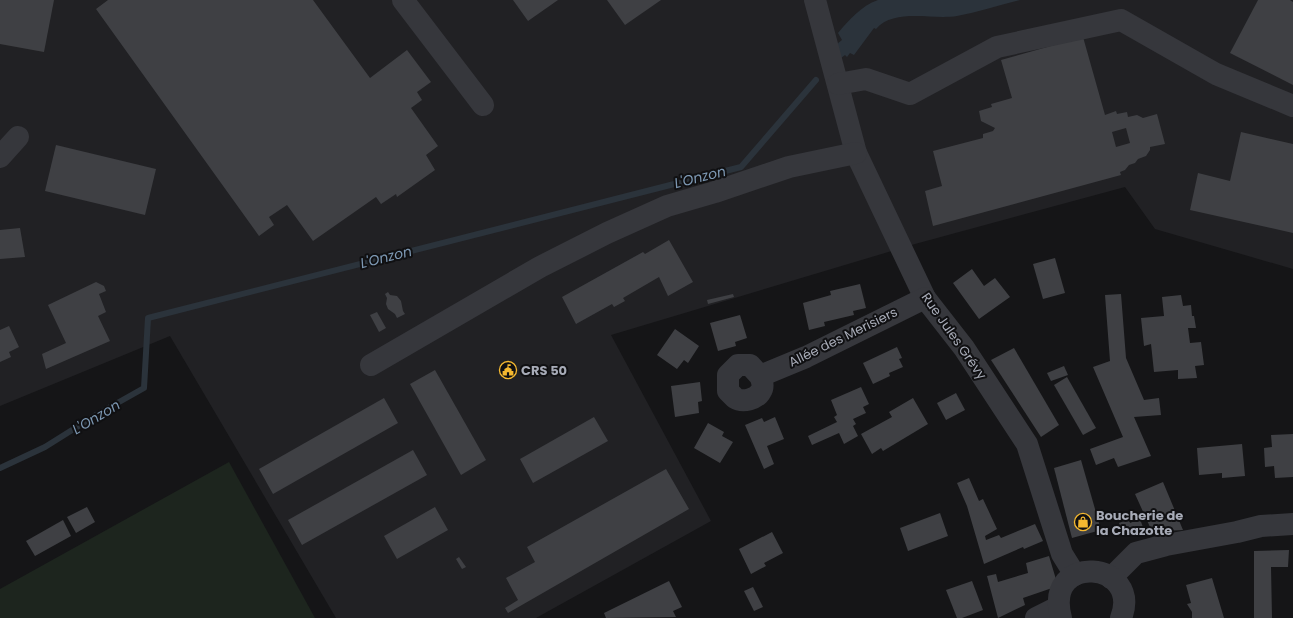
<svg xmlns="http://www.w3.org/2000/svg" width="1293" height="618" viewBox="0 0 1293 618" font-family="Poppins,sans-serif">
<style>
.built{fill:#212124}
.green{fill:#1d251e}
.water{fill:#2b333b}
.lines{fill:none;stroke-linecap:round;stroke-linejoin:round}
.stream{stroke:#2b333b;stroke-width:6}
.building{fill:#3f4044;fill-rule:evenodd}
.minor{stroke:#36373c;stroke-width:22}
.labels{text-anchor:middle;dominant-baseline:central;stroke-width:4;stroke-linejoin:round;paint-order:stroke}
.street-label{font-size:13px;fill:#a7abb7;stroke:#101012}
.poi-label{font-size:13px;font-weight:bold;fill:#a7abb7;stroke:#101012;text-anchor:start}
.water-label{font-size:14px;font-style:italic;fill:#7d98b3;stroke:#101012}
</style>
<rect width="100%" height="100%" fill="#151517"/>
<polygon class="built" points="0,0 1293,0 1293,269 1155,229 1125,187 915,244 611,335 711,521 536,618 336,618 170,336 0,406"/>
<polygon class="green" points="229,462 315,618 0,618 0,589"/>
<path class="water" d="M878,0H1020C999,5 978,12 957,16C932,20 894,8 876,29L874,28L854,55L850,53L847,57L845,55L841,58L837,44L842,40L838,33C849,20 861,6 878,0Z"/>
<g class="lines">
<polyline class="stream" points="0,468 45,447 96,415 144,388 148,318 741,167 816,80"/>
</g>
<g class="building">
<polygon points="0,0 54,0 44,52 0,44"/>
<polygon points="108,0 313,0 370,78 407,50 431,82 417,92 422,100 411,108 438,146 426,155 435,170 397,197 396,194 381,204 376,197 313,241 287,205 269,217 274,225 259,236 96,9"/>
<polygon points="513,0 558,0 528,21"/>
<polygon points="607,0 661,0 625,25"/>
<polygon points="1258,0 1290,0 1293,2 1293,85 1230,53"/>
<path d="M1083,37L1105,115L1116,111L1117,114L1127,112L1128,117L1137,115L1143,118L1157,114L1165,144L1150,147V150L1146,156L1138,159L1135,163L1129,165L1125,170L1120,172L1121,175L933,226L925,191L942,186L933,151L983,138V134L993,131L995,128L981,121L979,111L992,107L991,104L1012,98L1001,60ZM1126,128L1130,143L1116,147L1112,132Z"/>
<polygon points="1241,132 1293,144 1293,233 1190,210 1198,173 1230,181"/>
<polygon points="56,145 156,169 145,215 45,191"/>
<polygon points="20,228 25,257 0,259 0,230"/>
<polygon points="669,240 693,282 668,296 659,277 623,298 625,301 614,307 612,304 576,324 562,297 643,252 645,254"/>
<polygon points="1055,258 1065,293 1043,299 1033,264"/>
<polygon points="972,269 984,286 995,278 1010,297 979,319 953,283"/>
<polygon points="96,282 104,286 106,291 99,294 106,312 98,316 110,341 46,369 42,354 66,343 48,305"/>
<polygon points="860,284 866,308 853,311 854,315 824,322 825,326 809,330 803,303 831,295 830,291"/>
<polygon points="388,292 390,295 397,296 401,301 403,311 405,314 397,318 395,314 388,309 386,304 387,298 385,294"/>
<polygon points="733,294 734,297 708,304 707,300"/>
<polygon points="1121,294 1126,358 1144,400 1159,398 1161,415 1134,417 1151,456 1118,467 1114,458 1096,465 1090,449 1123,437 1093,367 1110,361 1105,295"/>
<polygon points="1181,295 1183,306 1191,305 1192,316 1194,316 1196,328 1188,328 1190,343 1201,342 1204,365 1195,366 1197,378 1178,379 1178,370 1154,372 1151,344 1144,346 1141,318 1164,316 1162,297"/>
<polygon points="377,312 386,328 379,332 370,315"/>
<polygon points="740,315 747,338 735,342 736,346 718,351 710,323"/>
<polygon points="9,326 19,347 9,352 11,357 0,362 0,330"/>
<polygon points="675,329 699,346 688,363 684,360 677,369 657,355"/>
<polygon points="897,347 902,358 899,359 903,367 889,373 890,376 873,384 863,363"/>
<polygon points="1014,348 1059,425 1041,437 991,360"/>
<polygon points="1064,366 1068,375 1051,381 1047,373"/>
<polygon points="435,370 486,460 461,475 410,384"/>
<polygon points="1067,377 1096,428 1083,435 1054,385"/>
<polygon points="700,382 702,401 698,402 699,413 675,417 671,386"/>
<polygon points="861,387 869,404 863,407 866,413 853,419 856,424 853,426 858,436 844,444 839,433 812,445 808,436 837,422 834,417 837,415 831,400"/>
<polygon points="956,393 965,410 946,420 937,403"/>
<polygon points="384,398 398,423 273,494 259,469"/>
<polygon points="913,398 928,424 883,451 881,448 872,454 861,434 892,417 889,412"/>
<polygon points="594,417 608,441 533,483 520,459"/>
<polygon points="775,417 784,439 767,446 774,464 764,469 745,425 762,418 764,422"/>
<polygon points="708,423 724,432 722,436 733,442 720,463 694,448"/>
<polygon points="1293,434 1293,477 1275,478 1274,466 1265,467 1264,448 1272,447 1271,435"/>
<polygon points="1242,444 1245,476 1222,478 1222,473 1199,475 1197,448"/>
<polygon points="413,450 427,475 302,545 288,520"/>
<polygon points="1081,460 1101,530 1072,538 1054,468"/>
<polygon points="666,469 689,509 508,613 505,608 518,600 506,578 535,562 527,547"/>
<polygon points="969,478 979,501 983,499 997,529 985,536 986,540 999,535 1001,538 1035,524 1043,541 1024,549 1023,547 984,564 967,506 957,483"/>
<polygon points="1163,482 1183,530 1123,533 1119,523 1129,519 1130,523 1140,519 1144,530 1150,527 1135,494"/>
<polygon points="87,507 95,522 76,533 67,517"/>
<polygon points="435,507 448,530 397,559 384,536"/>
<polygon points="940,513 948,536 908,551 900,528"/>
<polygon points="63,520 71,536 35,556 26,541"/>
<polygon points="772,532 783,553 764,563 766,566 751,574 739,549"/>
<polygon points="1289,550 1288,567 1271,567 1272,618 1254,618 1254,551"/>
<polygon points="1049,556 1058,586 1023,598 1025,605 998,618 987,576 996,574 998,582 1028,573 1026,563"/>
<polygon points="459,557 466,567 462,569 456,559"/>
<polygon points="1212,578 1224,618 1192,618 1192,612 1187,604 1191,603 1186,585"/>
<polygon points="669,581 682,607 673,611 676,617 606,618 604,613"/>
<polygon points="972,581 983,610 962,618 957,618 946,590"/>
<polygon points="753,587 763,607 754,611 744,591"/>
</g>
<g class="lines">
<g class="minor">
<polyline points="403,0 483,105"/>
<polyline points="815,0 856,153 925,298 964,348 1027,444 1062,554 1075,575"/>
<polyline points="838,84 866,79 910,94 997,47 1121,20 1216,74 1293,106"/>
<polyline points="0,157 18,137"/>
<polyline points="371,365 540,267 607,233 667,206 715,192 789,167 856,153"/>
<path d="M760,376C762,380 764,387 761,391C757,399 743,403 735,398C733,396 730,393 728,391V375L738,365H750L760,376L806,357L925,298"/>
<polyline points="1111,578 1136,553 1166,545 1237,532 1261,526 1293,524"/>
<polyline points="1036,618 1058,607"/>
<path d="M1061,618C1043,551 1143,561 1121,618"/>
</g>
</g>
<defs>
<g id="civic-ring" transform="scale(0.9)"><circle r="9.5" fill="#101012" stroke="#f4b830" stroke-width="1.5"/><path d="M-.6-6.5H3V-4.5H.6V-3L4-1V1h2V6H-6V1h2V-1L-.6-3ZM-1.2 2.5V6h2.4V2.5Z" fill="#f4b830"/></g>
<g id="shop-ring" transform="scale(0.9)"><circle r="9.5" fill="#101012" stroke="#f4b830" stroke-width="1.5"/><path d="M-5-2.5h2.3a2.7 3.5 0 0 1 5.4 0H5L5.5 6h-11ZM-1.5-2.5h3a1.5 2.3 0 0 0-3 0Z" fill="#f4b830"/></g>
</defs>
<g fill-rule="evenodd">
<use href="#civic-ring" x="508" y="370"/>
<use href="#shop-ring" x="1083" y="522"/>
</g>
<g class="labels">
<g class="street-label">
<text transform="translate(954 336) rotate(55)">Rue Jules Grévy</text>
<text transform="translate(843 337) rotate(-26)">Allée des Merisiers</text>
</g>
<g class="poi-label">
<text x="521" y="370">CRS 50</text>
<text x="1096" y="515">Boucherie de<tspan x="1096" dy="15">la Chazotte</tspan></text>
</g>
<g class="water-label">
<text transform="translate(700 177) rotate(-14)">L'Onzon</text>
<text transform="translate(386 257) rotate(-14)">L'Onzon</text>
<text transform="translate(96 417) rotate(-31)">L'Onzon</text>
</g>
</g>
</svg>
